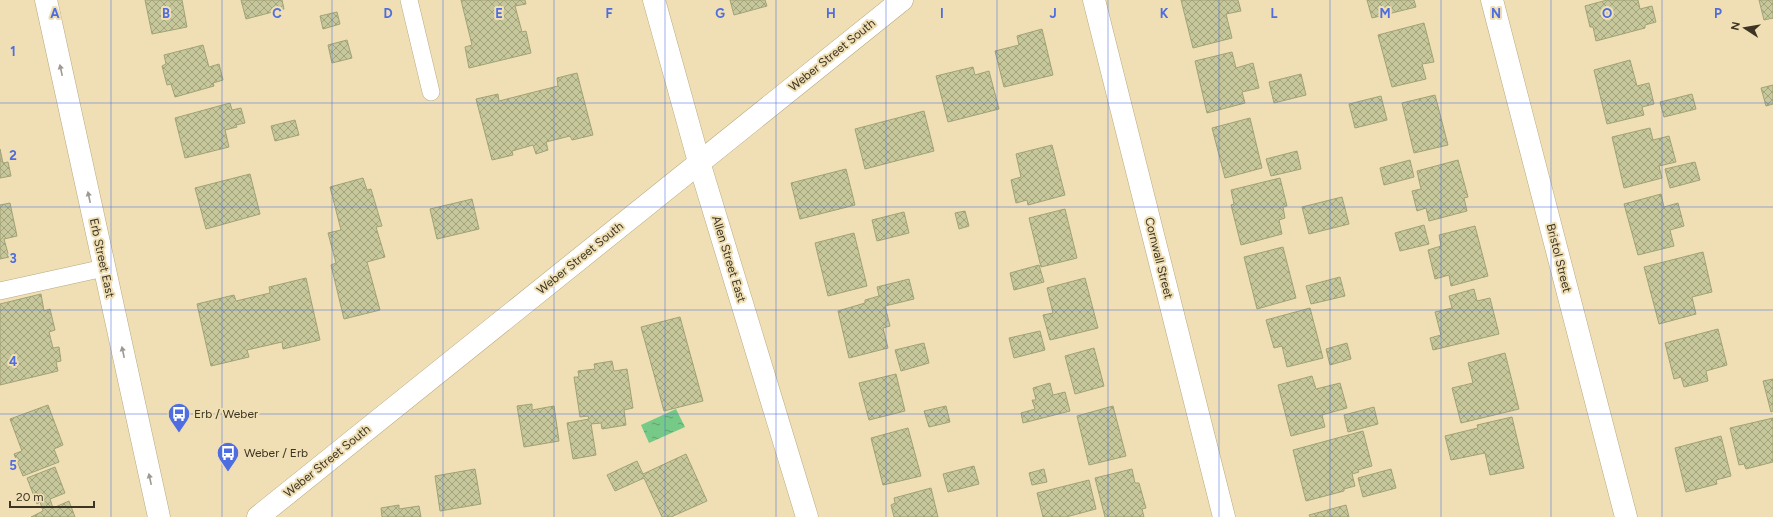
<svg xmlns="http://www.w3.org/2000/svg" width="1773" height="517" viewBox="0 0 1773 517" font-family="Figtree,sans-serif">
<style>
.water{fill:url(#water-ripples)}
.building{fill:url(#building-cross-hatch);stroke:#a1a277}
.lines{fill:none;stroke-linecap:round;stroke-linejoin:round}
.service-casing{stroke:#b9a87f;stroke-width:18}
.minor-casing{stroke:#b9a87f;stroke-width:23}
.secondary-casing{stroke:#b9a87f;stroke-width:23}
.service{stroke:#fff;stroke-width:17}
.minor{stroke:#fff;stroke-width:22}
.secondary{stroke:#fff;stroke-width:22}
.oneway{fill:#9e9a92}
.grid{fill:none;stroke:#4d6de1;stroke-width:1;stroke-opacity:0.55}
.labels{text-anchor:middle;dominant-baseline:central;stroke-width:4;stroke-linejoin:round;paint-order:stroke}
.street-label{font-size:12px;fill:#3c3524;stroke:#f0dfb4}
.poi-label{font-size:12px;fill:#3c3524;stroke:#f0dfb4;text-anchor:start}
.grid-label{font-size:13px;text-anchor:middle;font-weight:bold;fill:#4d6de1;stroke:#f0dfb4;stroke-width:4;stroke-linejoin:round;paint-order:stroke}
</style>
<defs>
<pattern id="water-ripples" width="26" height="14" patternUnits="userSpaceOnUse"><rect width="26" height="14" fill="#76c986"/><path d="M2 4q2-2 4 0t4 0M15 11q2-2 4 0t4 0" fill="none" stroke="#62a46d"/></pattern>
<pattern id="building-cross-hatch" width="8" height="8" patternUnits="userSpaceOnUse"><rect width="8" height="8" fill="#c6c79a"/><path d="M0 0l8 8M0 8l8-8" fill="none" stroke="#a2a27d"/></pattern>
</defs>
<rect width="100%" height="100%" fill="#f0dfb4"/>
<polygon class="water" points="676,409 685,427 649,443 641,425"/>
<g class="building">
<polygon points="145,0 182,0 187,27 152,34"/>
<polygon points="241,0 282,0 284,9 246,19"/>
<polygon points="461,0 525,0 526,4 515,6 522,32 526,31 531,53 469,68 465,47 472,45"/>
<polygon points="730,0 765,0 767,6 734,15"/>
<polygon points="1181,0 1238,0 1241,11 1226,14 1232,38 1193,48"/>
<polygon points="1367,0 1414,0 1416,7 1372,18"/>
<polygon points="1607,0 1638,0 1640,9 1652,6 1656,22 1645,25 1645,28 1596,41 1593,27 1590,27 1585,6"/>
<polygon points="1759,0 1773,0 1773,19 1773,18 1764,20"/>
<polygon points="337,12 340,24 323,29 320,16"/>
<polygon points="1424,23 1434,62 1422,64 1426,79 1392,87 1378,35"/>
<polygon points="1042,29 1053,75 1004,87 995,51 1019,45 1017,36"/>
<polygon points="347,40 352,58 332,63 328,45"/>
<polygon points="203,45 209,67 219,64 223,80 213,83 214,86 175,97 171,84 167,85 162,66 166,64 164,55"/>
<polygon points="1232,52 1236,68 1253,63 1259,88 1242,92 1245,103 1207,113 1195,61"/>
<polygon points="1630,60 1637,86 1649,83 1654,104 1642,107 1644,115 1607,124 1594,70"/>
<polygon points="973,67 975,75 989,71 999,109 948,122 936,76"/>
<polygon points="577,73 593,135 572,140 570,136 546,142 548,150 536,154 533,145 512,151 513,155 492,160 476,99 498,94 499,101 558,86 557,78"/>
<polygon points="1301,74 1306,95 1274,103 1269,82"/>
<polygon points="1773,85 1773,104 1766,106 1761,88"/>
<polygon points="1692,94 1696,109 1664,117 1660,102"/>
<polygon points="1435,95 1448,145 1414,153 1402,103"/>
<polygon points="1381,96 1387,120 1355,128 1349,104"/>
<polygon points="230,103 232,110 241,108 245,123 236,125 237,127 225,130 229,147 185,158 175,118"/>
<polygon points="924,111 934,151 865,169 855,129"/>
<polygon points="1250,118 1262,168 1225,178 1212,128"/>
<polygon points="295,120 299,135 275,141 271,126"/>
<polygon points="1650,128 1653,140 1669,136 1676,162 1659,166 1662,178 1624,188 1612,137"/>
<polygon points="1052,145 1065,195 1028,205 1027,200 1016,203 1011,180 1021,177 1016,154"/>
<polygon points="0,149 3,163 8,162 11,176 0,178"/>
<polygon points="1297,151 1301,169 1271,176 1266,159"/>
<polygon points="1410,160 1414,177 1384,185 1380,168"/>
<polygon points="1458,160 1468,197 1464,198 1467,211 1429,221 1426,208 1417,211 1412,191 1421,189 1417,171"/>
<polygon points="1695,162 1700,180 1670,188 1665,169"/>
<polygon points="846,169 855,205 800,219 791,183"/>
<polygon points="250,174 260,214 206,229 195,188"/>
<polygon points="363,178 367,190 371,189 382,226 376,227 385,257 367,262 380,310 344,319 331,265 336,263 328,233 341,230 330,187"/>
<polygon points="1280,178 1287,206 1283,207 1285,218 1279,220 1282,234 1241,245 1231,205 1234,204 1231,190"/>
<polygon points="1661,194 1664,207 1678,203 1684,226 1670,230 1674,246 1638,255 1624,204"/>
<polygon points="1342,197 1349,224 1309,234 1302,207"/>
<polygon points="472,199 479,229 437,239 430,209"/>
<polygon points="10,203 17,236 4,239 9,257 0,259 0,205"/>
<polygon points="1065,209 1077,258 1041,267 1029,218"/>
<polygon points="965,211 969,226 959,229 955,213"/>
<polygon points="904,212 909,233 877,241 872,220"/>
<polygon points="1424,225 1429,244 1400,251 1395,233"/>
<polygon points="1475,226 1488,276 1451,286 1449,275 1435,279 1428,250 1441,246 1439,235"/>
<polygon points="854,233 867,286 828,296 815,243"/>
<polygon points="1283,247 1296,298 1257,309 1244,257"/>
<polygon points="1703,252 1712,292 1692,297 1696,314 1659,324 1644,267"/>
<polygon points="1039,265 1044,282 1014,290 1010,273"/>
<polygon points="1340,277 1345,296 1311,304 1306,286"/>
<polygon points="306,278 320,340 283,349 282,342 247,350 249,357 211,366 197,304 234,295 236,301 270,293 269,287"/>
<polygon points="1085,278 1098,328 1050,340 1043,315 1053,313 1047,288"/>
<polygon points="909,279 914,299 885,306 890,326 883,328 888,348 849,358 838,311 865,303 865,300 879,296 877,287"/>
<polygon points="1474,289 1477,301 1490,298 1499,334 1433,350 1430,338 1441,335 1435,312 1452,308 1449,296"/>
<polygon points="41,294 44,311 50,309 55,330 49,332 53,348 59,347 61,361 56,362 58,371 0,385 0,304"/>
<polygon points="1310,308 1323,358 1287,367 1282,346 1274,348 1266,320"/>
<polygon points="680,317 703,401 664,411 641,327"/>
<polygon points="1718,329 1727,365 1706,371 1708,381 1684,387 1681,377 1674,379 1665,343"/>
<polygon points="1040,331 1045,350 1014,358 1009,338"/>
<polygon points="924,343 929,363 901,371 895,350"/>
<polygon points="1347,343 1351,359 1330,365 1326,349"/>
<polygon points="1094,348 1104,386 1075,394 1065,356"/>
<polygon points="1505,353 1519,409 1461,423 1452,388 1473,383 1468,363"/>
<polygon points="612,361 614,371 627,369 633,408 624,410 626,425 602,429 601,423 591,424 596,455 573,459 567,423 589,419 588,416 580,417 574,377 579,377 578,371 595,369 594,364"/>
<polygon points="896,374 905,411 869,420 859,383"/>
<polygon points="1312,376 1316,389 1340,383 1347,408 1322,415 1325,427 1291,436 1278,385"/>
<polygon points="1773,379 1773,411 1771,412 1763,381"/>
<polygon points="1050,383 1053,395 1065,392 1070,411 1023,423 1021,413 1035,409 1032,400 1036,400 1033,388"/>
<polygon points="532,404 532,410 554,406 559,441 524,447 517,406"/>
<polygon points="48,405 63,445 54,449 59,462 23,476 14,454 22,451 10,419"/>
<polygon points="946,406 950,422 929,427 924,411"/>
<polygon points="1113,406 1126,456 1089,465 1077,416"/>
<polygon points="1374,407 1378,424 1348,432 1344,415"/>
<polygon points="1512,417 1524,468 1490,475 1485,453 1451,460 1445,436 1478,428 1477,425"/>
<polygon points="1773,418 1773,462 1746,469 1744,464 1739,465 1730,428"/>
<polygon points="908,428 921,476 883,485 871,438"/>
<polygon points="1363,431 1372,466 1358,470 1359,472 1352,474 1355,486 1344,489 1344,491 1306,501 1293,450"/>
<polygon points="1721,436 1731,476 1716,480 1717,484 1686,492 1675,448"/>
<polygon points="686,454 707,501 671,517 662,517 644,478 615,491 607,475 637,461 643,474"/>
<polygon points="974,466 979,484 948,492 943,474"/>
<polygon points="55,467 65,493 50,499 53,508 69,501 75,517 31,517 43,511 40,502 37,504 27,478"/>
<polygon points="475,469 481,504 440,511 435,476"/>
<polygon points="1044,469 1047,482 1032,485 1029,473"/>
<polygon points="1132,469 1135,483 1139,483 1146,508 1142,509 1144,517 1105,517 1095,478"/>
<polygon points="1391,469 1396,488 1363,497 1358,478"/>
<polygon points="1089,480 1096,509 1066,517 1043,517 1037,493"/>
<polygon points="931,488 938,517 894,517 891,505 895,503 894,498"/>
<polygon points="399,505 399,509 419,506 421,517 382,517 381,508"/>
<polygon points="1346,505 1349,517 1310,517 1309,515"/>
</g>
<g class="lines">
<g class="service-casing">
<g id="service">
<polyline points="409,0 431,92"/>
<polyline points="0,291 104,268"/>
</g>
</g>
<g class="minor-casing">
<g id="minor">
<polyline points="654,0 699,162 807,517"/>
<polyline points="1094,0 1224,517"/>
<polyline points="1492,0 1626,517"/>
</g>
</g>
<g class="secondary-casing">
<g id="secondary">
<polyline points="46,0 159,517"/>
<polyline points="258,517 902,0"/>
</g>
</g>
<use href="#service" class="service"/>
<use href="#minor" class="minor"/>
<use href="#secondary" class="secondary"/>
</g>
<defs><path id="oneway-solid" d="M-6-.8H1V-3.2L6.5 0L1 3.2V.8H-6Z"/></defs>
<g class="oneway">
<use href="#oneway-solid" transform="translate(61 70) rotate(-102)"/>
<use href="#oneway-solid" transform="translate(89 197) rotate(-102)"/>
<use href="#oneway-solid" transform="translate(123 352) rotate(-102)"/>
<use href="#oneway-solid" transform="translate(150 479) rotate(-102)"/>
</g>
<path class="grid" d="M111,0V517M222,0V517M332,0V517M443,0V517M554,0V517M665,0V517M776,0V517M886,0V517M997,0V517M1108,0V517M1219,0V517M1330,0V517M1441,0V517M1551,0V517M1662,0V517M0,103H1773M0,207H1773M0,310H1773M0,414H1773"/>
<defs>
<g id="bus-pin" transform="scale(1.15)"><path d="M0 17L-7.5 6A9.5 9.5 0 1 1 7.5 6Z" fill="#4d6de1" stroke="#f0dfb4"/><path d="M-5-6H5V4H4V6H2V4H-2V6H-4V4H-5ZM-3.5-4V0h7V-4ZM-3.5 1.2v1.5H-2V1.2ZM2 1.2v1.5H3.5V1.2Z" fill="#fff"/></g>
</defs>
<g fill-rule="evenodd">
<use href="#bus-pin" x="179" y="414"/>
<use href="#bus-pin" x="228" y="453"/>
</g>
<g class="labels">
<g class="street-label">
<text transform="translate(832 55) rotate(-39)">Weber Street South</text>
<text transform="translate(102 258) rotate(78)">Erb Street East</text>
<text transform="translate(580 258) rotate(-39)">Weber Street South</text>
<text transform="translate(1159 258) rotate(76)">Cornwall Street</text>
<text transform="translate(1559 258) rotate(76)">Bristol Street</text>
<text transform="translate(729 259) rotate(73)">Allen Street East</text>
<text transform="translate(327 461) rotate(-39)">Weber Street South</text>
</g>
<g class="poi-label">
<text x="194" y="414">Erb / Weber</text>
<text x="244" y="453">Weber / Erb</text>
</g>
</g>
<g class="grid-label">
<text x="55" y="18">A</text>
<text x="166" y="18">B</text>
<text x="277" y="18">C</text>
<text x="388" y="18">D</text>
<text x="499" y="18">E</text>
<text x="609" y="18">F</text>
<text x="720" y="18">G</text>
<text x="831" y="18">H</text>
<text x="942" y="18">I</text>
<text x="1053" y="18">J</text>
<text x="1164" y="18">K</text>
<text x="1274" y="18">L</text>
<text x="1385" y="18">M</text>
<text x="1496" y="18">N</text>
<text x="1607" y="18">O</text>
<text x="1718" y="18">P</text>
<text x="13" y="56">1</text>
<text x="13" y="160">2</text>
<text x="13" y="263">3</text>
<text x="13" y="366">4</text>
<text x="13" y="470">5</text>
</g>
<g transform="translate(1745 28) rotate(282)" stroke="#f0dfb4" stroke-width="3" paint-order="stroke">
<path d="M0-3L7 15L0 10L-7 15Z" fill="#3c3524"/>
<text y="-6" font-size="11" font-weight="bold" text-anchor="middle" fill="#3c3524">N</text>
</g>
<path d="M10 501v6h84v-6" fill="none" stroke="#3c3524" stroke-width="2"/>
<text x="16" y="501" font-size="12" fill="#3c3524" stroke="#f0dfb4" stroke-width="3" paint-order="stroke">20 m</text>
</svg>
